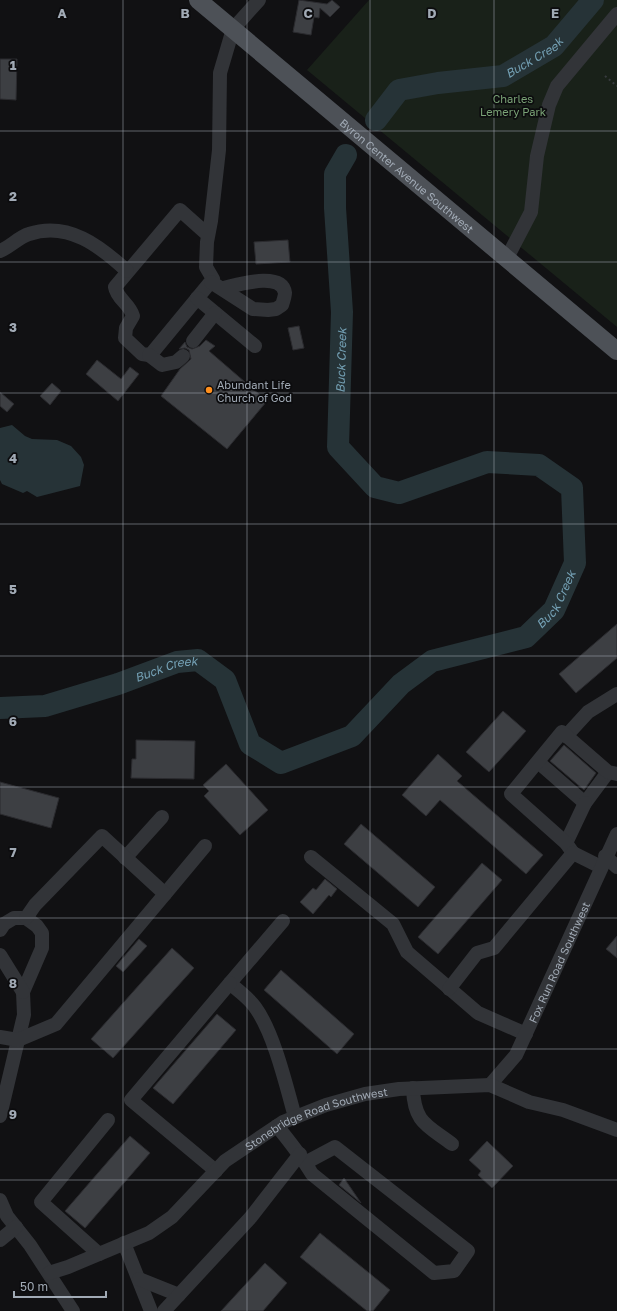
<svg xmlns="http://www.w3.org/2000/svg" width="617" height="1311" viewBox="0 0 617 1311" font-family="'Golos Text',sans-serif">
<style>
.green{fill:#192119}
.water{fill:#263337}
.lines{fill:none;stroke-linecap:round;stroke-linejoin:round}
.river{stroke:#263337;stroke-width:22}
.building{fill:#3d3f43;stroke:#2b2b2f}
.path{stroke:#383b3f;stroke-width:2;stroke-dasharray:2 3;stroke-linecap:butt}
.minor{stroke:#323438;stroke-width:14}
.major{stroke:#4d5157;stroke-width:18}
.grid{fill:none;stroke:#a1aab5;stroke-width:1;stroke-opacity:0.55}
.poi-dot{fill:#ff8f1d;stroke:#0c0c0e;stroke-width:1.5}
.labels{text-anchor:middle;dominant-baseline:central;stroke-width:3.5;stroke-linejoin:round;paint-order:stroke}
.park-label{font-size:11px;fill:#7aa276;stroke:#0c0c0e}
.street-label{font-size:11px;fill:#a1aab5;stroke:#0c0c0e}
.poi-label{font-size:11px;fill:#a1aab5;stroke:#0c0c0e;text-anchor:start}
.water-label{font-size:12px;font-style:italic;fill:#74a0b4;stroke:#0c0c0e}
.grid-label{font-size:13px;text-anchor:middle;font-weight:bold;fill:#a1aab5;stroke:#0c0c0e;stroke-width:3.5;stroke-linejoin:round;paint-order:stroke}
</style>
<rect width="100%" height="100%" fill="#111113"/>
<polygon class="green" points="369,0 617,0 617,327 307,70"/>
<polygon class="water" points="12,425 25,436 32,439 57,440 71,446 81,457 84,465 80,486 37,497 27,491 23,493 2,484 0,480 0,428"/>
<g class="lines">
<g class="river">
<path id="s1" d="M376,120L399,90L438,83L503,76L554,46L593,0"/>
<path id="s2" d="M0,708L45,706L118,684L177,662L198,660L225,680L250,744L281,763L352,736L401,684L432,661L526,637L554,610L575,563L572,488L539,465L487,462L399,493L375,487L338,447L342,312L335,208V174L346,155"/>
</g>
</g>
<g class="building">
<polygon points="299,0 327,4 332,0 340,7 330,17 320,8 319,18 314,17 311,35 293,32"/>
<polygon points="0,59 17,59 16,100 0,99"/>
<polygon points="288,240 290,262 256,264 254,242"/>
<polygon points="299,326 304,348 293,350 288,328"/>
<polygon points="206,340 215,346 209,351 267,401 227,449 161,396 180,369 191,359 189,350 185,348 179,349 185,342 187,347 192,349 200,346"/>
<polygon points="97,360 121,379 130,367 139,374 118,401 86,374"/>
<polygon points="52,383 61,391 50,405 40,396"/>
<polygon points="0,392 14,404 7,412 0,406"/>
<polygon points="617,624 617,658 576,693 559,674"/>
<polygon points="503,711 526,731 489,772 466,752"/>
<polygon points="136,740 195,741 194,779 131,778 132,759 136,759"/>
<polygon points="564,745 596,773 584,790 550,761"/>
<polygon points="438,754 462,776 457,781 543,855 526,874 440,800 426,816 402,795"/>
<polygon points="226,764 268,810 240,835 204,796 209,791 203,785"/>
<polygon points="0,782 59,798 51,828 0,814"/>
<polygon points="361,824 435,887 418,907 344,844"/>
<polygon points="482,863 502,880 438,954 418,937"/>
<polygon points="325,879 337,889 331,897 329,895 313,914 300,902 313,888 316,890"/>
<polygon points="617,936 617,958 606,949"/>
<polygon points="139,939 147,946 123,972 116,966"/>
<polygon points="172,948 194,968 113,1058 91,1039"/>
<polygon points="281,970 354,1034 337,1054 264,990"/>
<polygon points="217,1014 236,1030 173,1104 153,1088"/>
<polygon points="130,1136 150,1153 85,1228 65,1211"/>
<polygon points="487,1141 513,1166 492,1188 478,1175 481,1171 469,1160"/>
<polygon points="344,1178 361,1203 339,1185"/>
<polygon points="320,1233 390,1290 373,1311 367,1311 300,1257"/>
<polygon points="265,1263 287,1283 263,1311 221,1311"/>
</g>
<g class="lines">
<polyline class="path" points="605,76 617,86"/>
<g class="minor">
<path d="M208,235L180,210L115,287C117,299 130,304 133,316L126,328L125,338L142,354L149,355L152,353L213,279L206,267L207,242L211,221L219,150L220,73L233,29L259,0"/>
<path d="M0,251C10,247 19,237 29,234C68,221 100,246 127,271"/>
<polyline points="507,258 531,212 537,156 549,105 557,86 617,14"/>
<path d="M211,282L253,309L268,310L276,309L282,305C283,302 285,296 285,293C282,271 237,285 223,288"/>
<polyline points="197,298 255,346"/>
<polyline points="193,341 215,313"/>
<polyline points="149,355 162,365 176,362 183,356"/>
<polyline points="566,736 588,712 617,694"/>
<polyline points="538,762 585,803 608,772"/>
<polyline points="566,843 585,803"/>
<polyline points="573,853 566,843 511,794 562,732 608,772 617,774"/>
<polyline points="605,856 617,867"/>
<polyline points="311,857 393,924 407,952 478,1013 526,1034"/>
<polyline points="125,858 162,817"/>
<polyline points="165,894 205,846"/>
<path d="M283,921L230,983C238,991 248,997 255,1007C274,1033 286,1085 295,1117"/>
<polyline points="0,930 4,924 14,918 26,918 37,926 42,933 42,948 23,992 24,1015 0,1116"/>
<polyline points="0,955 23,992"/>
<polyline points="449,989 477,953 494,948 573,853 601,867"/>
<polyline points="0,1037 18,1040 56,1024 165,894 102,836 35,905 26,918"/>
<path id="s3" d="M490,1085L516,1055L617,834"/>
<path d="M413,1088C414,1123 427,1125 452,1144"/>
<path d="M277,1126C290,1142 302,1157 312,1174L434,1273L454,1271L468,1251L335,1147L305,1163"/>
<polyline points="216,1171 131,1100 230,983"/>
<polyline points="0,1200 7,1216 30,1245 73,1311"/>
<polyline points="0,1240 16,1227"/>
<polyline points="124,1243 151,1311"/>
<polyline points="99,1254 41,1202 108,1120"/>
<path id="s4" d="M49,1273L68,1267L149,1233L172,1217L225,1161L283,1122L326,1105L365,1094L399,1089L490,1085L529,1102L563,1110L617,1130"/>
<polyline points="139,1279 179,1295"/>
<polyline points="164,1311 251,1217 300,1154"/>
</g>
<path class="major" id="s5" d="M198,0L617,351"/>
</g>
<path class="grid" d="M123,0V1311M247,0V1311M370,0V1311M494,0V1311M0,131H617M0,262H617M0,393H617M0,524H617M0,656H617M0,787H617M0,918H617M0,1049H617M0,1180H617"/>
<circle class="poi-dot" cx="209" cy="390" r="4"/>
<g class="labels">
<g class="park-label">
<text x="513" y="98">Charles<tspan x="513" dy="13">Lemery Park</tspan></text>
</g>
<g class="street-label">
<text stroke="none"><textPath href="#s5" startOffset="273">Byron Center Avenue Southwest</textPath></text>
<text stroke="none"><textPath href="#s3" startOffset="142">Fox Run Road Southwest</textPath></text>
<text stroke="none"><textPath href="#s4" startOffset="315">Stonebridge Road Southwest</textPath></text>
</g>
<g class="poi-label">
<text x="217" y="384">Abundant Life<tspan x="217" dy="13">Church of God</tspan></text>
</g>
<g class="water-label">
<text stroke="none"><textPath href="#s1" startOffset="179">Buck Creek</textPath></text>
<text stroke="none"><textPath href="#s2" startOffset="1144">Buck Creek</textPath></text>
<text stroke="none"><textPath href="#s2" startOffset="676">Buck Creek</textPath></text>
<text stroke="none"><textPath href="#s2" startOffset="172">Buck Creek</textPath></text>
</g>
</g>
<g class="grid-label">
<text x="62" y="18">A</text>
<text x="185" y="18">B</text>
<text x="308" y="18">C</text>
<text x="432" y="18">D</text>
<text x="555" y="18">E</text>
<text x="13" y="70">1</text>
<text x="13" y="201">2</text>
<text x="13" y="332">3</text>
<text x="13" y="463">4</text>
<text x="13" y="594">5</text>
<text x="13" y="726">6</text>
<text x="13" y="857">7</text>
<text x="13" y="988">8</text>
<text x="13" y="1119">9</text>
</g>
<path d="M14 1291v6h92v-6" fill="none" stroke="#a1aab5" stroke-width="2"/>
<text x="20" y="1291" font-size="12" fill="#a1aab5" stroke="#0c0c0e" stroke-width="3" paint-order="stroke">50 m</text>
</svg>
